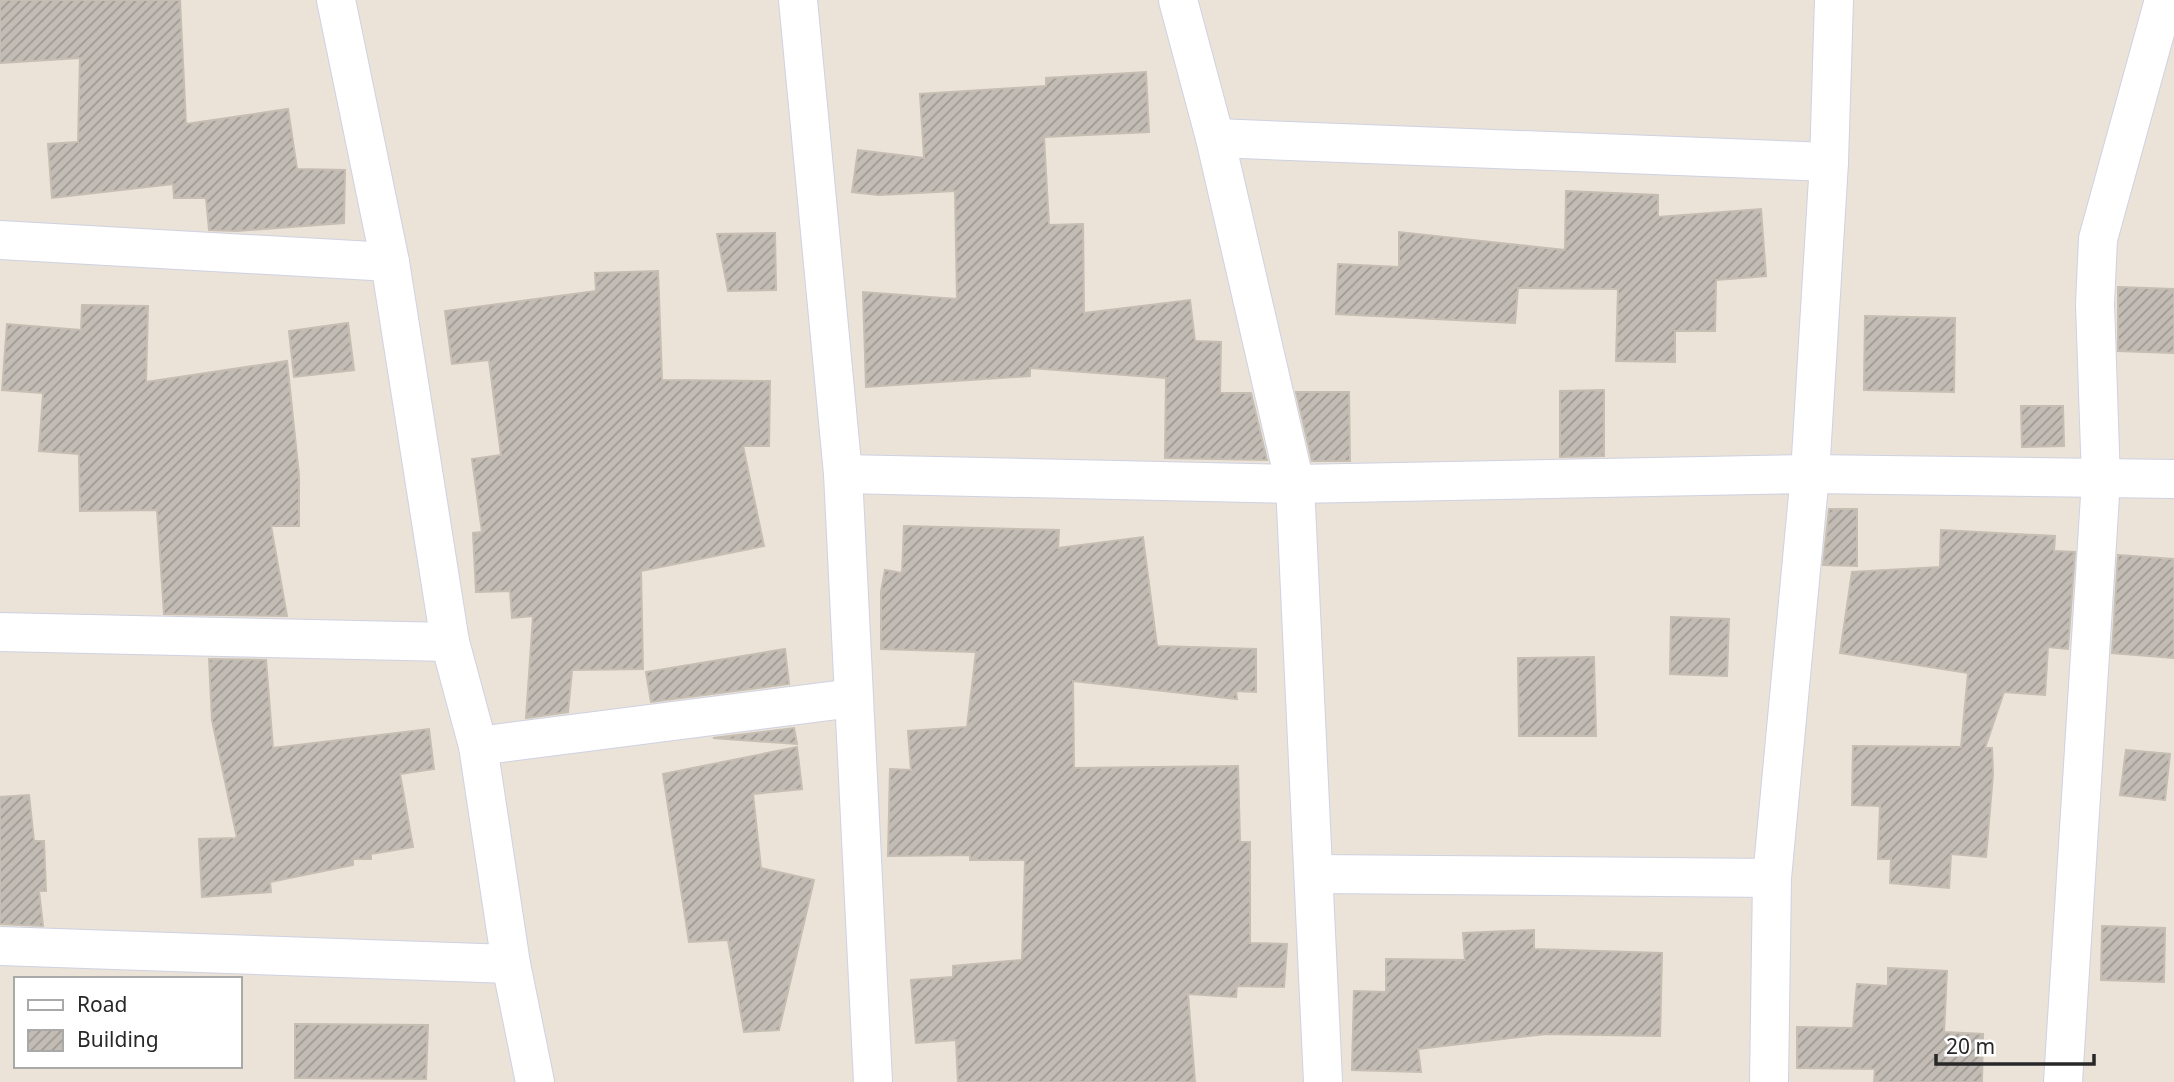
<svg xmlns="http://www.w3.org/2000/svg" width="2174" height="1082" viewBox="0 0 2174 1082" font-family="'Noto Sans',sans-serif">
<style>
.building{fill:url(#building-hatch);stroke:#c6beb2;stroke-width:2}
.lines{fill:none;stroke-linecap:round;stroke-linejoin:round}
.street-casing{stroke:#ced2e2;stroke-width:40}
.street{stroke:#fff;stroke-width:38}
</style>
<defs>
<pattern id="building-hatch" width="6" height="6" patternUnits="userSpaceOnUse" patternTransform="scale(1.75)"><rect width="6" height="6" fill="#c3bcb5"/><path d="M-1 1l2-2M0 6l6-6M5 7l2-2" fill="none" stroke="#9e9993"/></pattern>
</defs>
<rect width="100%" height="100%" fill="#ebe2d8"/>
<g class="building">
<polygon points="0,0 180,0 186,124 288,109 297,169 345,170 344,223 237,231 209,230 206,198 174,198 173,184 52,198 48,144 78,142 80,58 0,63"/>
<polygon points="1146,72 1149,132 1044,137 1049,225 1083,224 1084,313 1190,300 1195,341 1221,342 1220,393 1251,393 1267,460 1165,458 1166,378 1030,368 1030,376 866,387 863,292 957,299 955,191 879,195 852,192 858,150 924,158 920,94 1046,86 1046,78"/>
<polygon points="1566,191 1658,195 1658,217 1761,209 1766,276 1716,280 1715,331 1675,331 1675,362 1616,361 1618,289 1518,288 1515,323 1336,314 1338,264 1399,267 1399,232 1565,250"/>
<polygon points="775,233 776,290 728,291 717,234"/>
<polygon points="658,271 662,380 770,381 769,446 743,446 764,546 641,571 643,669 572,670 568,712 526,718 533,616 512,618 510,591 476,592 473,533 482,532 472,459 501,455 489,360 452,364 445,311 596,291 595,273"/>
<polygon points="2118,287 2174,289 2174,353 2118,351"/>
<polygon points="82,305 148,306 146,382 287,361 299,475 299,526 271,526 287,616 164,614 157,510 80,511 79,454 39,451 43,393 2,390 7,324 81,330"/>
<polygon points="1865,316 1955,318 1954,392 1864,390"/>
<polygon points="348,323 354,370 294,377 289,331"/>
<polygon points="1604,390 1604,456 1560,457 1560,391"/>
<polygon points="1296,392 1349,392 1350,461 1312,461"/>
<polygon points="2021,406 2063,406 2064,446 2022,447"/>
<polygon points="1829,509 1857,509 1857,566 1823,565"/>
<polygon points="904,526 1059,530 1058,548 1143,537 1157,646 1256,649 1256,692 1236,691 1237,699 1073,681 1074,768 1238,766 1240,842 1250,842 1250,943 1287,944 1284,987 1237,986 1236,997 1188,994 1195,1082 958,1082 956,1040 916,1043 911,980 953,977 953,966 1022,960 1025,860 970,860 970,855 888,856 890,769 911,770 908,731 967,727 976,652 881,649 881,591 885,570 902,573"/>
<polygon points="1941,530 2055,536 2054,551 2075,552 2068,649 2048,647 2045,695 2004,692 1985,748 1992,748 1993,774 1986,857 1951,854 1949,888 1890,883 1891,859 1878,859 1880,806 1852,805 1853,746 1961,747 1968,673 1840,653 1852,572 1940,567"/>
<polygon points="2118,555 2174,559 2174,658 2112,653"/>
<polygon points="1671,617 1729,619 1727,676 1670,674"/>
<polygon points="785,649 789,684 651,702 646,672"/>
<polygon points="1594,657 1596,736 1519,736 1518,658"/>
<polygon points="209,659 266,660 273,748 429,729 434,769 400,774 413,847 371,854 371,859 353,859 353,865 270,882 271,892 202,897 199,839 237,838 212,720"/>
<polygon points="794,728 797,744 713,738"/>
<polygon points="797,747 802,789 753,794 761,868 814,880 779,1030 744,1032 728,940 689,942 663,774"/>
<polygon points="2126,750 2170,754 2165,800 2120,795"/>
<polygon points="29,795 34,841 44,841 46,891 39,891 43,926 0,924 0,797"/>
<polygon points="2102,926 2165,928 2164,982 2101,980"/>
<polygon points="1534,930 1534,949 1662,953 1660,1036 1546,1034 1418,1049 1421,1072 1352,1070 1354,991 1386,992 1386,959 1465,960 1463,933"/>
<polygon points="1888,968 1947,971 1944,1032 1983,1034 1982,1082 1874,1082 1875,1069 1797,1068 1797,1027 1853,1028 1857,984 1888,986"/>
<polygon points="295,1024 428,1025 426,1079 295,1078"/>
</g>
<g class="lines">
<g class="street-casing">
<g id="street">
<polyline points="336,0 390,262 450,642 478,746 511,964 535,1082"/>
<polyline points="798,0 843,474 873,1082"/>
<polyline points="1178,0 1215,138 1295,484 1323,1082"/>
<polyline points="1215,138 1829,162"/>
<polyline points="0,240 390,262"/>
<polyline points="843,474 1295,484 1810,474 2174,479"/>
<polyline points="0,632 450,642"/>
<polyline points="478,746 853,698"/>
<polyline points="1316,874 1772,878"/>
<polyline points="0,946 511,964"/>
<polyline points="1769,1082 1772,878 1810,474 1829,162 1834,0"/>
<polyline points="2063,1082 2101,480 2095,304 2098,239 2164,0"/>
</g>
</g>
<use href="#street" class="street"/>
</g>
<rect x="14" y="977" width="228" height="91" fill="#ffffff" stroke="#a9a9a9" stroke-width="2"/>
<rect x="28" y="1000" width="35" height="10" fill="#ffffff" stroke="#a9a9a9" stroke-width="2"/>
<text x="77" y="1012" font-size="21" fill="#282828">Road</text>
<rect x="28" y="1030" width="35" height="21" fill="url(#building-hatch)" stroke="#a9a9a9" stroke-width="2"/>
<text x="77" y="1047" font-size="21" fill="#282828">Building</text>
<path d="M1936 1054v10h158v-10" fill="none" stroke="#282828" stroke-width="3.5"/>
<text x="1946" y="1054" font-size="21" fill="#282828" stroke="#ffffff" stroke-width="5" paint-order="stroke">20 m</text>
</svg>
